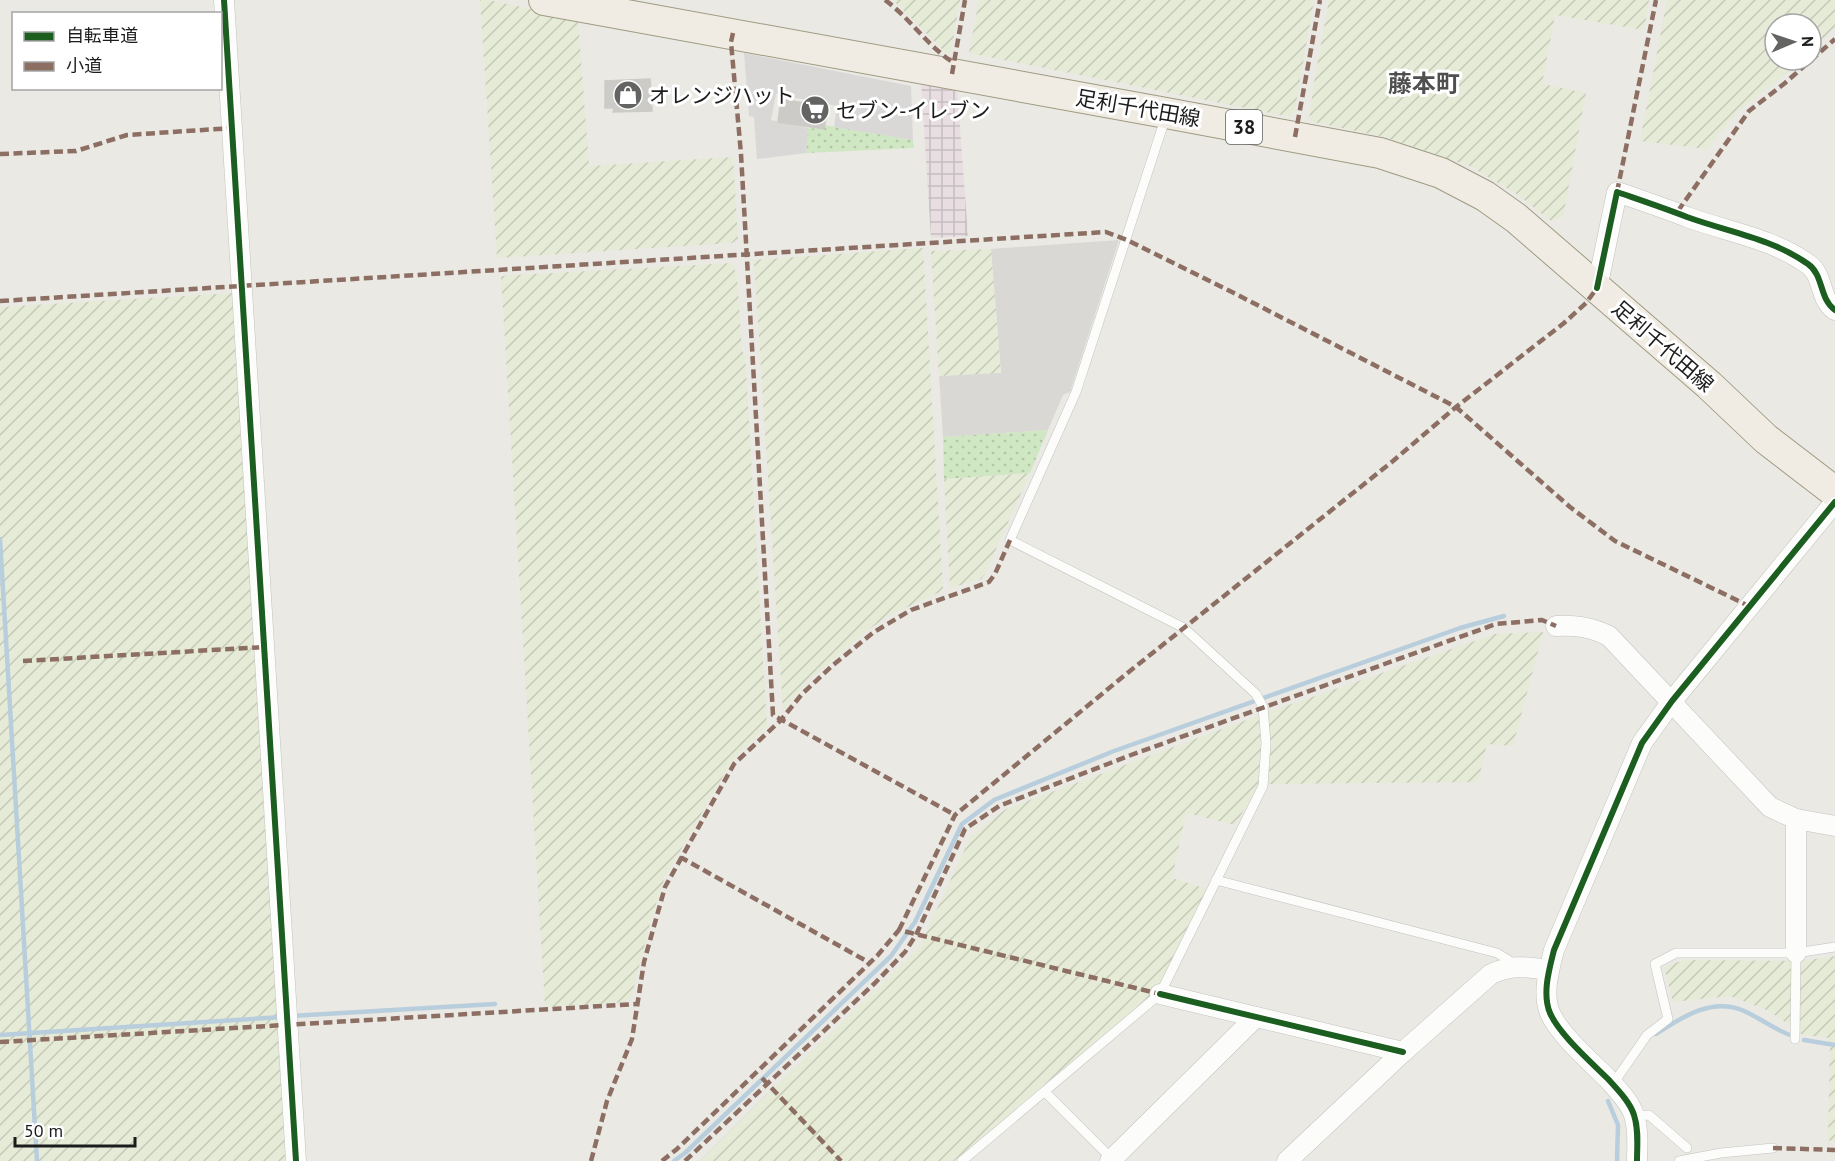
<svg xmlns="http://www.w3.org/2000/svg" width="1835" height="1161" viewBox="0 0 1835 1161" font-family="'PT Sans','Noto Sans JP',sans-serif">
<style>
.residential{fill:#d9d8d5}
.industrial{fill:url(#industrial-grid)}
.farmland{fill:url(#farmland-furrows)}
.grass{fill:url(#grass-dots)}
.parking{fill:#d9d8d6}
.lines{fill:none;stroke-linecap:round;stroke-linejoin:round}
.stream{stroke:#b8cedd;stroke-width:4.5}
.building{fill:#cccbc7;stroke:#cdcbc5;stroke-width:1.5}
.service-casing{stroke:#c3c2c0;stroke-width:10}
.minor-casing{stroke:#c3c2c0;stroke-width:21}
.primary-casing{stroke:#9f9b82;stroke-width:32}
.service{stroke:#fcfcfb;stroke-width:9}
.minor{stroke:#fcfcfb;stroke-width:20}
.primary{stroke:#f0ece3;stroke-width:30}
.quiet{stroke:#8d6e63;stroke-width:4.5;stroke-dasharray:9 4.5;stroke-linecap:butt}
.cycleway-casing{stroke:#fff;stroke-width:10}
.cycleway{stroke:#1b5e20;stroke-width:6}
.labels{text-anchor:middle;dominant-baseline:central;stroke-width:6;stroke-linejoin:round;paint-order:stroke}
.shield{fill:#fff;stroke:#606060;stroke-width:1.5}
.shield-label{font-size:20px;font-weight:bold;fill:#1c1c1c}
.poi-label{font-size:21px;fill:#1c1c1c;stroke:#fff;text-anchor:start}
.street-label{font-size:21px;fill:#1c1c1c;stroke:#fff}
.quarter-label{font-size:24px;font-weight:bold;fill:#4f4f4f;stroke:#fff}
</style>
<defs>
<pattern id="industrial-grid" width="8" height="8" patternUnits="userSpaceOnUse" patternTransform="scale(1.5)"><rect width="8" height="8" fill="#e8dde1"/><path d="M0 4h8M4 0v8" fill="none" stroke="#c6bdc0"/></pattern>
<pattern id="farmland-furrows" width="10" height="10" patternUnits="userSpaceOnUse" patternTransform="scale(1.5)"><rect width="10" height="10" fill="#e6ebd7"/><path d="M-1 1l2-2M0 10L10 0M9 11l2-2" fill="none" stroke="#c5c9b8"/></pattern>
<pattern id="grass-dots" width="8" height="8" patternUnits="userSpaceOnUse" patternTransform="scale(1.5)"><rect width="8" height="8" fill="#d0e7c3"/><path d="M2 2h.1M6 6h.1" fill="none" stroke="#b2c6a7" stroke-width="1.8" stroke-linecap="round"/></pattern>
</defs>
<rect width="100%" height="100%" fill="#eae9e4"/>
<polygon class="residential" points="1119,240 1070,392 1063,395 1048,430 943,437 939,376 1001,372 991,249"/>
<polygon class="industrial" points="921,81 957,88 968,236 931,238"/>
<g class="farmland">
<polygon points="480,0 489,0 578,19 589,166 733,157 738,239 732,243 497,258"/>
<polygon points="893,0 960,0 951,52 947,54"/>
<polygon points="979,0 1314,0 1295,109 1291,117 969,53"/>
<polygon points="1329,0 1649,0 1644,30 1555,15 1542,84 1586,93 1563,217 1551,221 1518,195 1470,166 1385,137 1309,121 1314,82"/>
<polygon points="1667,0 1835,0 1835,27 1811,50 1811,24 1775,24 1775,60 1800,60 1775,83 1738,111 1707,149 1640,141"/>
<polygon points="923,248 943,588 938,593 890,615 865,632 808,681 783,711 754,260"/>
<polygon points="991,249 1001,373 939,376 931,251"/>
<polygon points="732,263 737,276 742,351 745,355 767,727 733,759 665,877 652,916 631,998 626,1002 545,1007 501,276"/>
<polygon points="235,293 290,1161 0,1161 0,307"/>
<polygon points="1030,473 985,574 981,579 950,588 944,479"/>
<polygon points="1543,632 1513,746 1487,744 1478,782 1259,784 1235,825 1186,813 1172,878 1207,889 1158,989 954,1161 700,1161 763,1098 918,949 971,836 1006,809 1257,716 1495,634"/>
<polygon points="1835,956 1835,1142 1828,1140 1830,1038 1803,1035 1769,1011 1730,996 1673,1002 1664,967 1684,960 1802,961"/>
</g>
<g class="grass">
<polygon points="825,125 913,140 914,148 806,153 808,128 824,129"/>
<polygon points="1048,430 1030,473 944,479 943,437"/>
</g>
<polygon class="parking" points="744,53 911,86 913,140 834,127 837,106 776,94 771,120 808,128 806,153 757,159 754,117 749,116"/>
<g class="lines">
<g class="stream">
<polyline points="0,539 37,1161"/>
<polyline points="291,1016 495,1004"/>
<path d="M1656,1034C1682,1017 1712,997 1744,1011C1760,1018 1774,1029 1790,1035"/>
<polyline points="0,1035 283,1017"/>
<polyline points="1804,1040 1835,1045"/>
<polyline points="1608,1101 1618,1125 1617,1161"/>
<polyline points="674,1161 685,1153 891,956 915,922 962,824 994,800 1114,751 1460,628 1504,616"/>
</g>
</g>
<g class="building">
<polygon points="650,79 652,111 613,112 614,108 605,108 605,81"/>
<polygon points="781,99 828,107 824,129 778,122"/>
</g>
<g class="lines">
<g class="service-casing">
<g id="service">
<polyline points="1216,880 1497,953 1515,964"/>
<polyline points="1795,1039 1796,953"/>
<polyline points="1613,1084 1647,1035 1668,1019 1655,964 1676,953 1796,953 1835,947"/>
<polyline points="1045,1092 1112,1159"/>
<polyline points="1635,1116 1649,1115 1687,1148"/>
<polyline points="962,1161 1160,994 1263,786 1266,743 1263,707 1256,694 1184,628 1010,540 1076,392 1166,116"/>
<polyline points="1679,1161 1721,1153 1773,1148"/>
</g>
</g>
<g class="minor-casing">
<g id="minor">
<polyline points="224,0 296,1161"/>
<path d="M1597,288L1617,192C1640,200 1664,208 1687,217C1728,232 1771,238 1808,264C1824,275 1819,299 1835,310"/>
<path d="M1556,626C1576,625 1591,627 1609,636L1770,807L1796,819L1835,826"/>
<polyline points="1796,819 1796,953"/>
<polyline points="1160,994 1403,1052"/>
<polyline points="1110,1161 1256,1017"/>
<path d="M1287,1161L1403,1052L1491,974C1513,964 1526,967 1549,970"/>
<path d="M1637,1161C1637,1146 1639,1130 1634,1115C1630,1102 1617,1089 1608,1079C1591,1062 1559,1034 1550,1013C1542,994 1549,970 1554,950L1642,743L1672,701L1835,502"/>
</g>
</g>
<g class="primary-casing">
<polyline id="primary" points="544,0 1166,113 1380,153 1441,173 1485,196 1516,218 1709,385 1766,439 1835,492"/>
</g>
<use href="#service" class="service"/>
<use href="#minor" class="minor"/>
<use href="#primary" class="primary"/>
<g class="quiet">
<path d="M885,0C910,18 927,46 954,63"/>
<polyline points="733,33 731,42 741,154 773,715 955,815"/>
<polyline points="952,74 965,0"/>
<polyline points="1295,137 1320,0"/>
<polyline points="0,154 76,151 127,135 232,128"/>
<polyline points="1617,192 1656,0"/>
<polyline points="1679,212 1680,208 1749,111 1785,83 1835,39"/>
<polyline points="0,301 1106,232 1127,240 1232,292 1456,407 1570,507 1615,541 1749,606"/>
<polyline points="23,661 265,647"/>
<polyline points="680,860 682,858 870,963"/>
<polyline points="899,930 955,815 1125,675 1393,461 1456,407 1564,323 1586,303 1597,288"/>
<polyline points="0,1042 636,1004"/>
<polyline points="762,1078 841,1161"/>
<polyline points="1773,1148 1835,1150"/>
<polyline points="591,1161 607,1101 632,1039 644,962 665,887 734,764 781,720 802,694 833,665 874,632 911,610 989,582 995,574 1010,540"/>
<polyline points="662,1161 677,1149 877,956 899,930 1160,994"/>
<polyline points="685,1161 875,983 905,952 916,935 965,829 999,806 1131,755 1496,624 1542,620 1556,626"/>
</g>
<g class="cycleway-casing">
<g id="cycleway">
<polyline points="224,0 296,1161"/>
<path d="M1597,288L1617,192C1640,200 1664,208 1687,217C1728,232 1771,238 1808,264C1824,275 1819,299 1835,310"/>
<polyline points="1160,994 1403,1052"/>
<path d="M1637,1161C1637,1146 1639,1130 1634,1115C1630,1102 1617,1089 1608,1079C1591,1062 1559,1034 1550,1013C1542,994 1549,970 1554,950L1642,743L1672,701L1835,502"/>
</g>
</g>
<use href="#cycleway" class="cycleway"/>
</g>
<defs>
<g id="shop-disc" transform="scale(1.5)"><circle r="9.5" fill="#646462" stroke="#fff"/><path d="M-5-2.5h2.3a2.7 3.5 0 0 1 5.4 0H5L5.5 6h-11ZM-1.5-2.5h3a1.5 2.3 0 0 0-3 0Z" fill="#fff"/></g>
<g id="supermarket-disc" transform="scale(1.5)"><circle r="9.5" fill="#646462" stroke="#fff"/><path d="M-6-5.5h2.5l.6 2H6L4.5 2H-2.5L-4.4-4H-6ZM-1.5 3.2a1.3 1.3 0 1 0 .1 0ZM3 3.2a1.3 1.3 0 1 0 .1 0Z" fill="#fff"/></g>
</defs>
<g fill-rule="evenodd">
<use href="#shop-disc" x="628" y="95"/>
<use href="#supermarket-disc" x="815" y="110"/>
</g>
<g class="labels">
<rect class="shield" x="1226" y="110" width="36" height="34" rx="4.5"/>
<g class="shield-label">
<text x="1244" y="127">38</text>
</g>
<g class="poi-label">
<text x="649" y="95">オレンジハット</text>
<text x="836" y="110">セブン-イレブン</text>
</g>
<g class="street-label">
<text transform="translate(1138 108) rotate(10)">足利千代田線</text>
<text transform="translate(1663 346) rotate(41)">足利千代田線</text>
</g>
<g class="quarter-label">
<text x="1424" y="83">藤本町</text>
</g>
</g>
<rect x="12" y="12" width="210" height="78" fill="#ffffff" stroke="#a4a4a4" stroke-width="1.5"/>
<rect x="24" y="32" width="30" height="9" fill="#1b5e20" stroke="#a4a4a4" stroke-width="1.5"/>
<text x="66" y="42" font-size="18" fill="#1c1c1c">自転車道</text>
<rect x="24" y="62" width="30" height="9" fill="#8d6e63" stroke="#a4a4a4" stroke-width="1.5"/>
<text x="66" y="72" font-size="18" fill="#1c1c1c">小道</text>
<g transform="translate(1793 42) rotate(88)"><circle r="28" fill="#ffffff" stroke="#a4a4a4" stroke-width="1.5"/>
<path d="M0-4.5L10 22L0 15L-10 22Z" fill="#646462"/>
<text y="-9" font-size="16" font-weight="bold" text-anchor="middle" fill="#1c1c1c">N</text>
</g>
<path d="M15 1137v9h120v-9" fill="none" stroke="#1c1c1c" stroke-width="3"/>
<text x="24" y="1137" font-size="18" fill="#1c1c1c" stroke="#ffffff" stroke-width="4.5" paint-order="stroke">50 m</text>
</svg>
